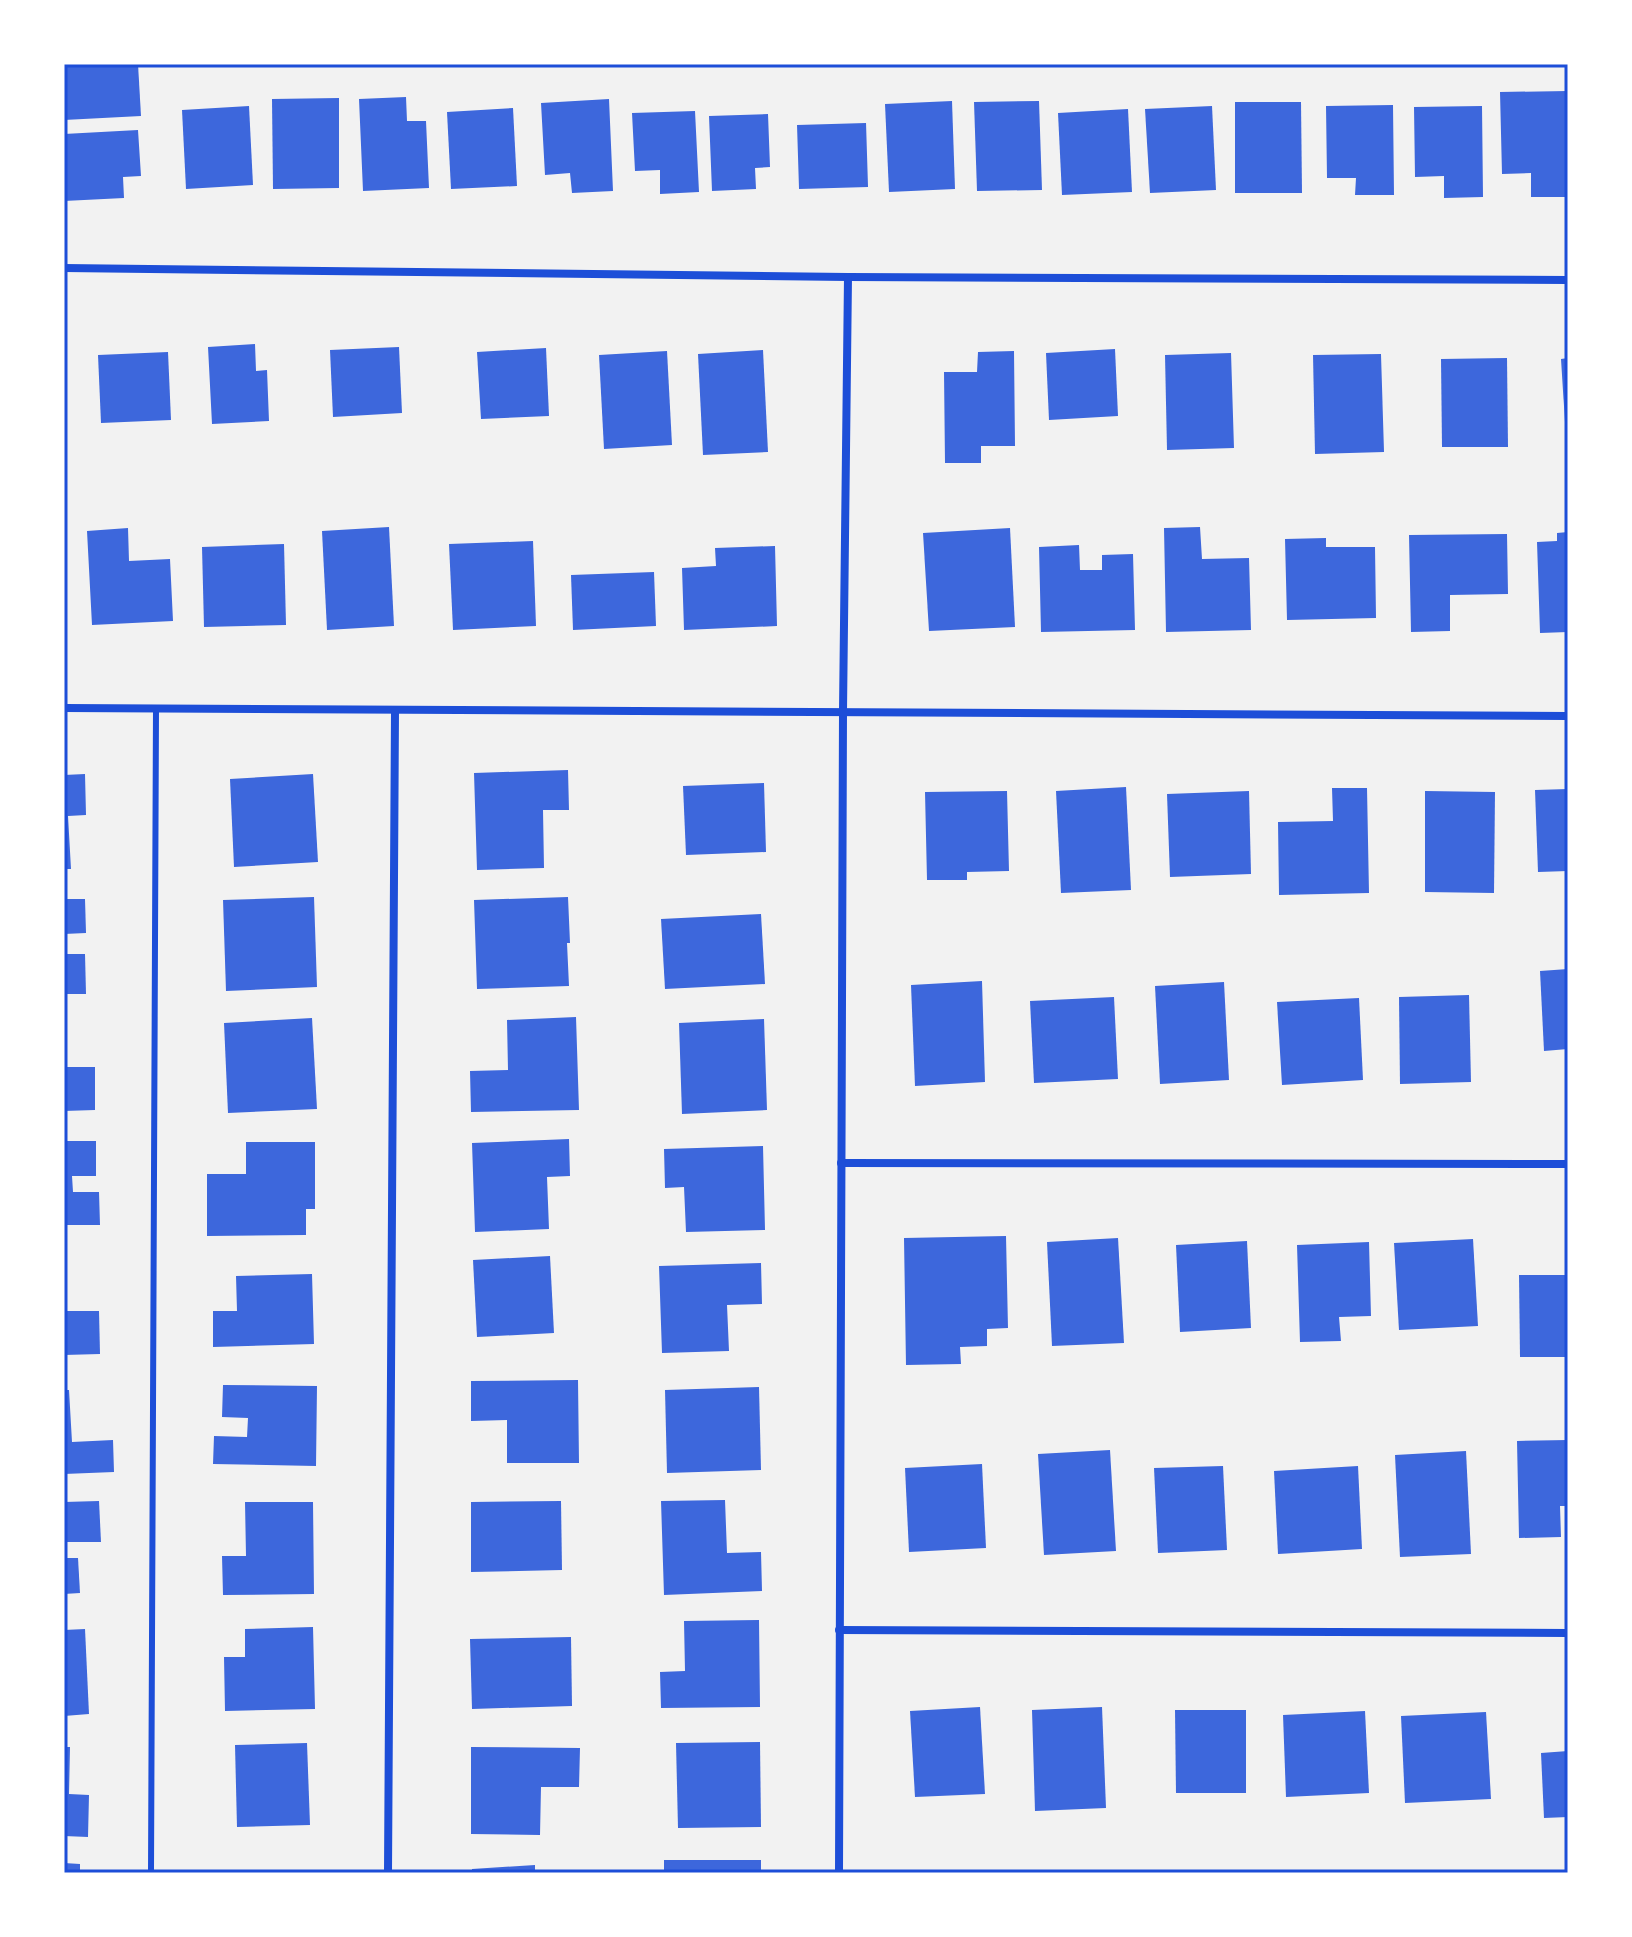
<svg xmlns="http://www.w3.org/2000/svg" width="1632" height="1937" viewBox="0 0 1632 1937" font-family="'Public Sans',sans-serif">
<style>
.building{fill:#3d67dc}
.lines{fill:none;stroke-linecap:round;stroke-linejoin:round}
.service{stroke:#1d4ed8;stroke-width:6}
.minor{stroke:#1d4ed8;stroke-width:8}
.neatline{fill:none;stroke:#1d4ed8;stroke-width:3}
</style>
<rect width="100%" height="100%" fill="#f2f2f2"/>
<g class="building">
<polygon points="64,64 138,64 141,116 64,120"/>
<polygon points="1568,91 1568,197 1531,197 1531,173 1502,174 1500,92"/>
<polygon points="406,97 407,121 426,121 429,188 363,191 359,99"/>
<polygon points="339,98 339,188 273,189 272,99"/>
<polygon points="609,99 613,191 572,193 570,173 545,175 541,103"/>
<polygon points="952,101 955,189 889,192 885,104"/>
<polygon points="1039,101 1042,190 977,191 974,102"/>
<polygon points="1235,102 1301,102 1302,193 1235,193"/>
<polygon points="1393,105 1394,195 1355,195 1356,178 1327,178 1326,106"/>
<polygon points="249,106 253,185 186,189 182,110"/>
<polygon points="1212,106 1216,190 1150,193 1145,109"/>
<polygon points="1482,106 1483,197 1444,198 1444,176 1415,177 1414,107"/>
<polygon points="513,108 517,186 451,189 447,112"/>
<polygon points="1128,109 1132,192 1062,195 1058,113"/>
<polygon points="695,111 699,192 660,194 660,170 635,171 632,113"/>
<polygon points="768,114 770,167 755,168 756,189 712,191 709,116"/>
<polygon points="866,123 868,187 799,189 797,125"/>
<polygon points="138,130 141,176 123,177 124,198 64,201 64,134"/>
<polygon points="255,344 256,371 267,370 269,421 212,424 208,347"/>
<polygon points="399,347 402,413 333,417 330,350"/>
<polygon points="546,348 549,416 481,419 477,352"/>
<polygon points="1115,349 1118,416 1049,420 1046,353"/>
<polygon points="763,350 768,452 703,455 698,354"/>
<polygon points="667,351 672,445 604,449 599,355"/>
<polygon points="1014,351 1015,446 981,446 981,463 945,463 944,372 977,372 978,352"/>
<polygon points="168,352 171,420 101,423 98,355"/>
<polygon points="1231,353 1234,448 1167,450 1165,355"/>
<polygon points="1381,354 1384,452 1315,454 1313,355"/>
<polygon points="1507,358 1508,447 1442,447 1441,359"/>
<polygon points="1568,358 1568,438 1566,438 1561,359"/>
<polygon points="389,527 394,626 327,630 322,531"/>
<polygon points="1200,527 1202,559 1249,558 1251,630 1166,632 1164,528"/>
<polygon points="128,528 129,561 170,559 173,621 92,625 87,531"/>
<polygon points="1010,528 1015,627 929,631 923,533"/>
<polygon points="1568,532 1568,632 1540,633 1537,542 1557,541 1557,533"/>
<polygon points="1507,534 1508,594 1450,595 1450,631 1411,632 1409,535"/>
<polygon points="1326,538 1326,547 1375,547 1376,618 1287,620 1285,539"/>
<polygon points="533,541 536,626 453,630 449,544"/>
<polygon points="284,544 286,625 204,627 202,547"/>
<polygon points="1079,545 1080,570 1102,570 1102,555 1133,554 1135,630 1041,632 1039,547"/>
<polygon points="775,546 777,626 684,630 682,568 716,566 715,548"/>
<polygon points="654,572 656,626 573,630 571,575"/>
<polygon points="568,770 569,810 543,810 544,868 477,870 474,773"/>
<polygon points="85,774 86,815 68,816 71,869 64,869 64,775"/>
<polygon points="313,774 318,862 234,867 230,779"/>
<polygon points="764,783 766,852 686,855 683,786"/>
<polygon points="1126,787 1131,890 1061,893 1056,791"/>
<polygon points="1332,788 1367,788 1369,893 1279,895 1278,822 1333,821"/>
<polygon points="1568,789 1568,871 1538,872 1535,790"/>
<polygon points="1007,791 1009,871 967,872 967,880 927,880 925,792"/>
<polygon points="1249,791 1251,874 1170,877 1167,794"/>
<polygon points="1425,791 1495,792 1494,893 1425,892"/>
<polygon points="314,897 317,987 226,991 223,900"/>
<polygon points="568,897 570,943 567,943 569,986 477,989 474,900"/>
<polygon points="64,899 85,899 86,933 64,934"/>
<polygon points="761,914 765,984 665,989 661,919"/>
<polygon points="64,954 85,954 86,994 64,994"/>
<polygon points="1568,969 1568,1049 1544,1051 1540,971"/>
<polygon points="982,981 985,1082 915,1086 911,985"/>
<polygon points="1224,982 1229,1080 1160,1084 1155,986"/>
<polygon points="1469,995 1471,1082 1400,1084 1399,997"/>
<polygon points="1114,997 1118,1079 1034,1083 1030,1001"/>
<polygon points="1359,998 1363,1080 1282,1085 1277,1002"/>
<polygon points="576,1017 579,1110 471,1112 470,1071 508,1070 507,1020"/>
<polygon points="312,1018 317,1109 228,1113 224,1023"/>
<polygon points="764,1019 767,1110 682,1114 679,1023"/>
<polygon points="64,1067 95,1067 95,1110 64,1111"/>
<polygon points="569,1139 570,1176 547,1177 549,1229 475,1232 472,1143"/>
<polygon points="64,1141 96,1141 96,1176 72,1176 73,1192 99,1192 100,1225 64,1225"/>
<polygon points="246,1142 315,1142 315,1209 306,1209 306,1235 207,1236 207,1174 246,1174"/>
<polygon points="763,1146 765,1230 686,1232 684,1187 665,1188 664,1149"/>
<polygon points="1006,1236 1008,1328 987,1329 987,1346 960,1347 961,1364 906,1365 904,1238"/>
<polygon points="1118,1238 1124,1343 1052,1346 1047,1242"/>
<polygon points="1473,1239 1478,1326 1399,1330 1394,1243"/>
<polygon points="1247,1241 1251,1328 1180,1332 1176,1245"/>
<polygon points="1369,1242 1371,1316 1339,1317 1341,1341 1300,1342 1297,1245"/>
<polygon points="550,1256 554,1333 477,1337 473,1260"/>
<polygon points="761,1263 762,1304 727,1305 729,1351 662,1353 659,1266"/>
<polygon points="312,1274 314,1344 213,1347 213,1311 237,1311 236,1276"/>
<polygon points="1519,1275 1568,1275 1568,1357 1520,1357"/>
<polygon points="64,1311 99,1311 100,1354 64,1355"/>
<polygon points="578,1380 579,1463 507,1463 507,1420 471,1421 471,1381"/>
<polygon points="223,1385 317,1386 316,1466 213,1464 214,1436 247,1437 248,1418 222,1417"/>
<polygon points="759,1387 761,1470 667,1473 665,1390"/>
<polygon points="64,1390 69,1390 72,1442 113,1440 114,1472 64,1474"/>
<polygon points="1568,1440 1568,1506 1560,1506 1561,1537 1519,1538 1517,1441"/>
<polygon points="1110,1450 1116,1551 1044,1555 1038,1454"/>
<polygon points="1466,1451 1471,1554 1400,1557 1395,1455"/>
<polygon points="982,1464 986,1548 909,1552 905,1468"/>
<polygon points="1223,1466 1227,1550 1158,1553 1154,1468"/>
<polygon points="1358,1466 1362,1549 1278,1554 1274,1471"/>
<polygon points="725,1500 727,1553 761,1552 762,1591 664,1595 661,1501"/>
<polygon points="99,1501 101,1542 64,1542 64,1502"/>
<polygon points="561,1501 562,1570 471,1572 471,1502"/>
<polygon points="245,1502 313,1502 314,1594 223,1595 222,1556 246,1556"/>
<polygon points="64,1558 78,1558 80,1593 64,1594"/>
<polygon points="759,1620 760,1707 661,1708 660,1672 685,1671 684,1621"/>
<polygon points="313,1627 315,1709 225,1711 224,1657 245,1657 245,1629"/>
<polygon points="85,1629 89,1714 64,1716 64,1630"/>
<polygon points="571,1637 572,1706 472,1709 470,1639"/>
<polygon points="980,1707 985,1794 915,1797 910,1711"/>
<polygon points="1102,1707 1106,1808 1035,1811 1032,1710"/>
<polygon points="1175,1710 1246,1710 1246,1793 1176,1793"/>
<polygon points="1365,1711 1369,1793 1286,1797 1283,1715"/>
<polygon points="1486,1712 1491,1799 1405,1803 1401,1716"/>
<polygon points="760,1742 761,1827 678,1828 676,1743"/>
<polygon points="307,1743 310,1825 237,1827 235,1745"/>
<polygon points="64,1747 70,1747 69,1794 89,1795 88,1837 64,1836"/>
<polygon points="471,1747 580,1748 579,1787 541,1787 540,1835 471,1834"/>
<polygon points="1568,1751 1568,1817 1544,1818 1541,1753"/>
<rect x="664" y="1860" width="97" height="13"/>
<polygon points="64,1863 80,1864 80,1873 64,1873"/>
<polygon points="535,1865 535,1873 472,1873 472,1869"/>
</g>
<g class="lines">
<polyline class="service" points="151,1873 156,709"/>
<g class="minor">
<polyline points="64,268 848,277 1568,280"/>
<polyline points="64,708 1568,716"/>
<polyline points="841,1163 1568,1164"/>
<polyline points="839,1630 1568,1633"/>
<polyline points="388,1873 395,711"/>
<polyline points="839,1873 843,711 848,277"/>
</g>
</g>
<rect width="1632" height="1937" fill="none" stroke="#ffffff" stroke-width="132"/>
<rect x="66" y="66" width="1500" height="1805" class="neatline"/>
</svg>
